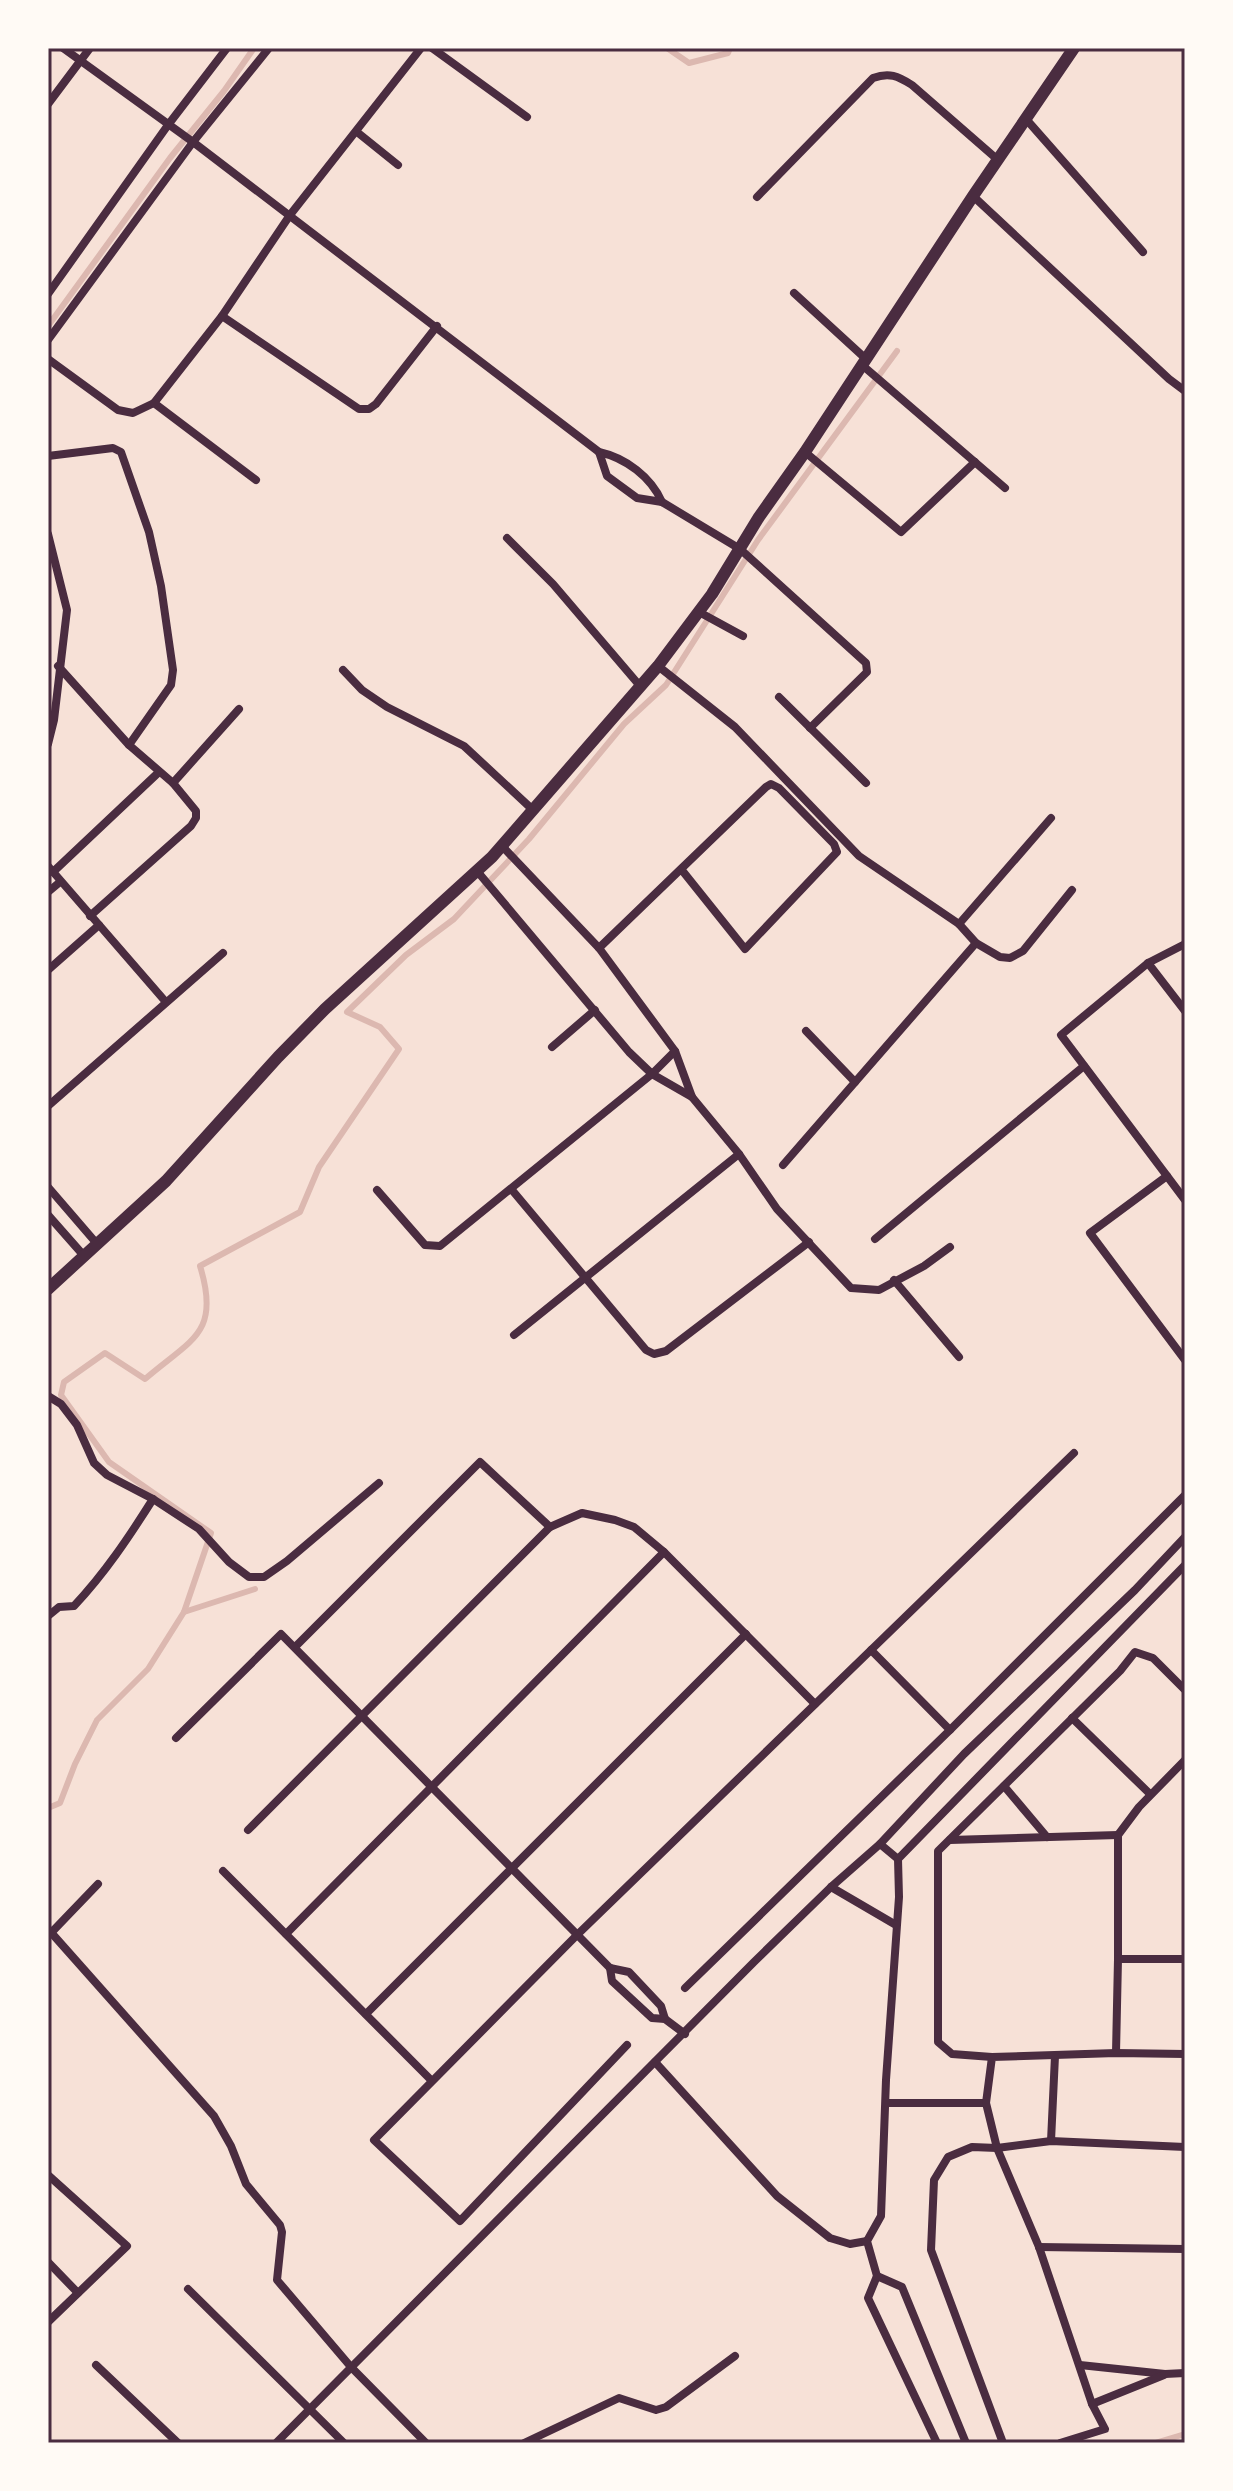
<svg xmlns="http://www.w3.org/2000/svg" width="1233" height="2491" viewBox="0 0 1233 2491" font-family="'IBM Plex Serif',serif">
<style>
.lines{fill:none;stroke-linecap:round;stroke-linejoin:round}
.stream{stroke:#dcb8b0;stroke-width:6}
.minor{stroke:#4a2c40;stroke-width:8}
.tertiary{stroke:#4a2c40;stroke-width:12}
.neatline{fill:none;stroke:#4a2c40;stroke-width:3}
</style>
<rect width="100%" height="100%" fill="#f7e1d7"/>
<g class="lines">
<g class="stream">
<polyline points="667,48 689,63 728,53 730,48"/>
<polyline points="48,326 170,158 224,91 254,48"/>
<polyline points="48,585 48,597"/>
<path d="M184,1612L211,1533L109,1462L61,1395L64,1382L105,1353L145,1379C191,1339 221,1334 200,1266L300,1212L319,1167L399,1049L380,1027L347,1012L406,955L454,919L529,839L624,724L666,685L758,540L897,351"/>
<polyline points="48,1808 60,1803 75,1764 97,1720 148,1669 184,1612 255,1589"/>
<polyline points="1155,2443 1185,2434"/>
</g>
<g class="minor">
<path d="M63,48L193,142L599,452C626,458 651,477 662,502"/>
<polyline points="432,48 527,117"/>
<polyline points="48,104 90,48"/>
<polyline points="1026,119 1143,252"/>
<polyline points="357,132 398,165"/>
<polyline points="973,196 1169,379 1185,391"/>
<path d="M757,197L873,78C889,72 898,76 912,85L998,160"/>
<polyline points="794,293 866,359"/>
<polyline points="48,294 168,125 227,48"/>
<polyline points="222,316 359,409 369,409 376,404 437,326"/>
<polyline points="48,340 193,142 269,48"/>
<polyline points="48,359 118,410 133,413 154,403 222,316 290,215 421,48"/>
<polyline points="862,365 1005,488"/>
<polyline points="154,403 256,480"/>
<polyline points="599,452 607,476 637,498 662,502 740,549 866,663 867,672 810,728"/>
<polyline points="805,452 901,532 975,462"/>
<polyline points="48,456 113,448 121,452 149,532 161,586 173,670 171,685 129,745"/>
<polyline points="48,534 67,610 54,720 48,744"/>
<polyline points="507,538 553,584 640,686"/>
<polyline points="699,612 743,636"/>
<polyline points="58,666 129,745 173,783 196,811 196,818 191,826 90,916"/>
<polyline points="658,666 735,727 859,856 959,924 976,943 1000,957 1010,958 1023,951 1072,890"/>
<polyline points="343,670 362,690 387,707 464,746 533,810"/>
<polyline points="779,697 866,783"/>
<polyline points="173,783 239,709"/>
<polyline points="502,846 599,948 675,1051 692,1097 739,1154 777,1209 851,1288 879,1290 924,1266 950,1247"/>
<polyline points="48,866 165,1001"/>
<polyline points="477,871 629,1052 652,1074 692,1097"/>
<polyline points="53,872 159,772"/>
<polyline points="48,892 60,882"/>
<polyline points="959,924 1051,818"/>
<polyline points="599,948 766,787 771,784 779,788 834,844 837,852 745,949 681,869"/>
<polyline points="1148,963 1185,944"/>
<polyline points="48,970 99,925"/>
<polyline points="1185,1011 1148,963 1061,1035 1167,1176 1090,1233 1185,1360"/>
<polyline points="806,1031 855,1082"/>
<polyline points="552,1047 595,1010"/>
<polyline points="48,1106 223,953"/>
<polyline points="783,1165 976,943"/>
<polyline points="1167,1176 1185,1200"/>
<polyline points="48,1187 98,1245"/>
<polyline points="377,1190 425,1245 440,1246 652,1074 675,1051"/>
<polyline points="512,1190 646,1350 654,1354 666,1351 809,1242"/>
<polyline points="48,1215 85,1257"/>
<polyline points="875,1239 1084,1066"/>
<polyline points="894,1280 959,1357"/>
<polyline points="514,1335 739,1154"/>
<polyline points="48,1396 61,1404 77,1425 94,1463 107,1475 153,1499 199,1529 229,1562 249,1577 264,1577 287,1561 379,1483"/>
<path d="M48,1616L59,1607L74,1606C105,1573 129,1537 153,1499"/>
<polyline points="295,1647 480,1462 550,1527 582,1513 615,1520 634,1527 664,1552 815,1704"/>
<polyline points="871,1650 1074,1453"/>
<polyline points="1072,1718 1150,1794"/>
<polyline points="950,1730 1185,1495"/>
<polyline points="176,1738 281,1634 610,1968 629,1972 661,2006 665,2019"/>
<polyline points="1004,1786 1047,1837"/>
<polyline points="248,1830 550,1527"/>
<polyline points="950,1840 1118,1835"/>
<polyline points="880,1844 898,1859 899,1897 886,2080 881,2216 867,2241 877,2276 868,2298 937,2443"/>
<polyline points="898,1859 1185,1565"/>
<polyline points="223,1871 431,2080"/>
<polyline points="831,1887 896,1925"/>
<polyline points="48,1929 214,2116 231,2146 246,2184 280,2225 282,2232 277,2280 351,2367 426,2443"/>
<polyline points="286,1934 664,1552"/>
<polyline points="49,1935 98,1884"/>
<polyline points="1118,1959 1118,1835 1139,1807 1185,1760"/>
<polyline points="610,1968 612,1981 652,2018 665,2019 685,2034"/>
<polyline points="366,2014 746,1634"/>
<polyline points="627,2045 460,2221 374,2140 577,1935 871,1650 950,1730 685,1988"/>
<polyline points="1116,2053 1118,1959 1185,1959"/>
<polyline points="992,2057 952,2054 938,2042 938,1851 1120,1671 1135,1652 1153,1658 1185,1690"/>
<polyline points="655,2062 777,2196 830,2238 850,2244 867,2241"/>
<polyline points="886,2103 986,2103"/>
<polyline points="1051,2141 1055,2056"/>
<polyline points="48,2175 127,2246 48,2322"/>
<polyline points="1039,2247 1185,2249"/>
<polyline points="48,2262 78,2293"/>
<polyline points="877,2276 902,2287 966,2443"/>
<polyline points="188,2289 344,2443"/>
<polyline points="96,2365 178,2443"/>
<polyline points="1080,2365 1165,2374 1185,2373"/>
<polyline points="1092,2404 1164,2375"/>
<polyline points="276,2443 754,1962 831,1887 880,1844 964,1754 1135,1590 1185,1537"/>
<polyline points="524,2443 619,2398 656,2410 666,2407 735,2356"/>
<polyline points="1003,2443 931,2250 934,2180 948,2157 972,2147 997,2148 1051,2141 1185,2147"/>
<polyline points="1060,2443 1105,2429 1092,2404 1039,2247 997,2148 986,2103 992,2057 1116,2053 1185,2054"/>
</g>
<polyline class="tertiary" points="48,1289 166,1181 278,1057 325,1009 492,857 658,666 712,594 759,517 805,452 973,196 1074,48"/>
</g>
<rect width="1233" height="2491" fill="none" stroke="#fffaf5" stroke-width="100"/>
<rect x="50" y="50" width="1133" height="2391" class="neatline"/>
</svg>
